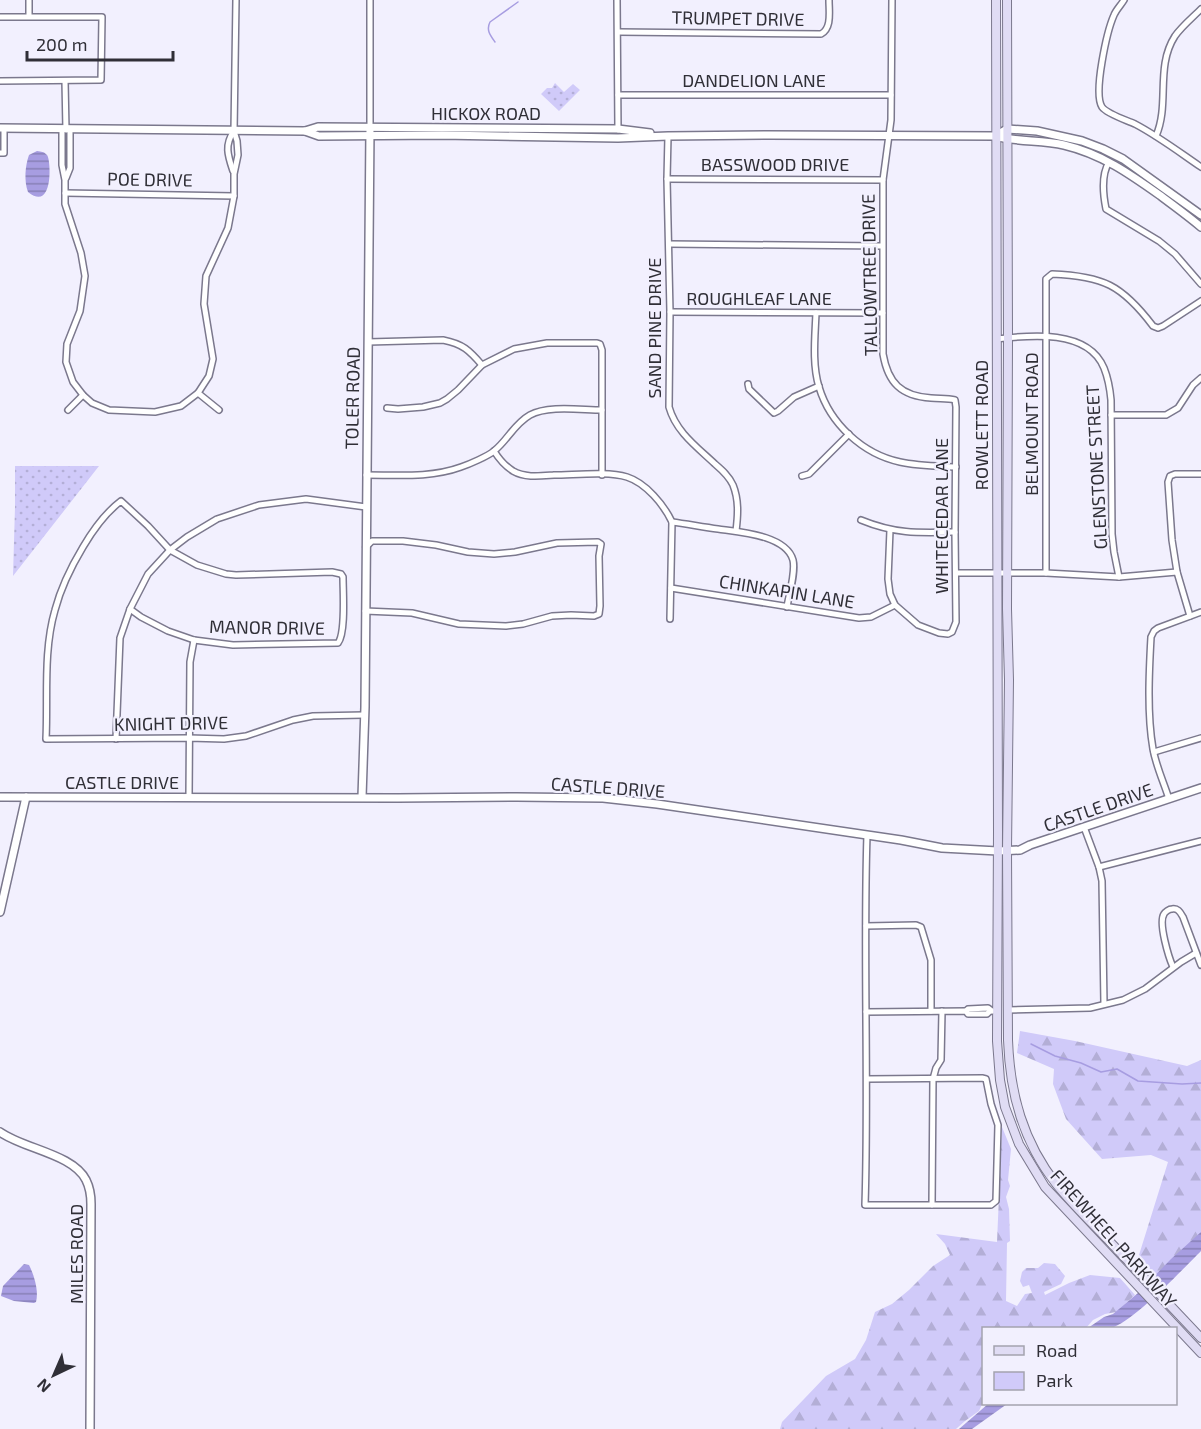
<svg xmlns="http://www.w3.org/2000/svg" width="1201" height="1429" viewBox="0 0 1201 1429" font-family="'Exo 2',sans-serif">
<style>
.green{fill:url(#green-dots)}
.forest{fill:url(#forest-firs)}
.water{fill:url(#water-rules)}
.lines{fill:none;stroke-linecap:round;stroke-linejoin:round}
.stream{stroke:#a79de1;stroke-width:1.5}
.minor-casing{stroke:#7b788d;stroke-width:8}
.tertiary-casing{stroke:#7b788d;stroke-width:10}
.secondary-casing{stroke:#7b788d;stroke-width:10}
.minor{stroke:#fff;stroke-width:5}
.tertiary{stroke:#fff;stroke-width:7}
.secondary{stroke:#e0dcf4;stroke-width:8}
.labels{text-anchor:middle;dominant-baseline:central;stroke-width:4.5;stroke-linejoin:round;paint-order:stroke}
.street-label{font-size:18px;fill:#302f37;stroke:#f2f0fe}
</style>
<defs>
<pattern id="green-dots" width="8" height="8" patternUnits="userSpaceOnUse" patternTransform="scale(1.5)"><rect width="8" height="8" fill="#d0caf9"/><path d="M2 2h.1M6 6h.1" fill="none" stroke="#b3aed6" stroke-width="1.8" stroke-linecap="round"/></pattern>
<pattern id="forest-firs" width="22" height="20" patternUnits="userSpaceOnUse" patternTransform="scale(1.5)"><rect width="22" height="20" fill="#d0caf9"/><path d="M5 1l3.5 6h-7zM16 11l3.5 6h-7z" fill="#b3aed6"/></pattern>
<pattern id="water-rules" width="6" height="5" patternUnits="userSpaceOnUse" patternTransform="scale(1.5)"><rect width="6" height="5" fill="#a79de1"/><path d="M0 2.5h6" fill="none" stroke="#8880b7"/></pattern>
</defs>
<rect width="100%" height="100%" fill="#f2f0fe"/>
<g class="green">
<polygon points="555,83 564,92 573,84 580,90 559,111 541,94 547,88 552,88"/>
<polygon points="15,466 99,466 13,576 15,507"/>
</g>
<g class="forest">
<polygon points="1020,1031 1075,1041 1187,1066 1201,1060 1201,1239 1158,1279 1139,1255 1168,1162 1151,1155 1102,1159 1066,1119 1053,1084 1054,1069 1017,1053"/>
<polygon points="1002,1127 1011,1149 1008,1180 1010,1186 1006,1197 1009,1209 1010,1241 1007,1243 1006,1301 1017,1306 1025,1294 1032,1293 1029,1285 1023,1287 1020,1281 1022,1272 1026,1268 1038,1268 1044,1263 1055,1264 1065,1276 1061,1284 1044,1292 1045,1295 1069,1283 1090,1275 1120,1278 1135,1295 1116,1312 1105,1314 1093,1320 1086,1328 984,1328 983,1402 979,1411 965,1421 956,1429 780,1429 782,1422 826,1376 855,1359 866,1340 875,1312 892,1304 909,1290 933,1266 950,1255 945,1244 936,1234 997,1242"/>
</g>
<g class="water">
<path d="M37,151C42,152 43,151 47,155C51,159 54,213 28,192C24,181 25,166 29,155Z"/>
<path d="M1201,1232V1251C1184,1268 1132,1323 1111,1328C1105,1330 1095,1328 1088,1328L1104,1317L1113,1314L1138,1293L1171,1259Z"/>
<path d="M24,1264L29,1265C34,1275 39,1291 36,1302L34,1303L14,1301L1,1296L3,1286Z"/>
<polygon points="988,1404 1007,1404 972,1429 959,1429"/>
</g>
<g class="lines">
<g class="stream">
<path d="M495,42C490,35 486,30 490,22L518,2"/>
<polyline points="1031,1044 1055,1056 1081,1063 1101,1072 1117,1069 1138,1081 1182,1084 1201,1083"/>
</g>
<g class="minor-casing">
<g id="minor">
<polyline points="617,0 618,130"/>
<path d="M1124,0C1121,5 1116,10 1114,15C1107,31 1093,93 1102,107C1107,114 1126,120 1135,124C1158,136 1179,152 1201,167"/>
<polyline points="29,16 29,0"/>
<polyline points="0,17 102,17 101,80 0,81"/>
<path d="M618,32L821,34C832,28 829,12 829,0"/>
<polyline points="65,81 66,130"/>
<polyline points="618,95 891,95"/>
<polyline points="370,128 370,0"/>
<polyline points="62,130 62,165 65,180 65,204 81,253 85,276 80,311 67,344 66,362 73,382 83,395 92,403 109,410 155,412 181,406 198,393 209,376 213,359 204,304 206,276 228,228 234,196 234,174 238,155 237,141 234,131 236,0"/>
<path d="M668,136L667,179L670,312L669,407C676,432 697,447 715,464C722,470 729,476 733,485C739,500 738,515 736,531"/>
<path d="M1156,136C1170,104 1155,67 1175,36C1182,26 1192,18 1201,9"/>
<polyline points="0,153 4,153 4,129"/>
<path d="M1109,162C1101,175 1103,194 1106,209L1159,241L1175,254L1201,284"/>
<path d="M233,171C228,156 224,145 234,131"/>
<polyline points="66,178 70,168 70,130"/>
<polyline points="667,179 883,180"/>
<polyline points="65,193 234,196"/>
<polyline points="669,244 882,246"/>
<polyline points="670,312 883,313"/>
<path d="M816,313C815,337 812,364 819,387C830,424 863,454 900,462C918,466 937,466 956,467"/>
<path d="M996,339C1030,335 1088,329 1104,368C1108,378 1110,389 1111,400L1112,534L1114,552L1119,577"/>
<path d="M368,342L443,340C463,344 469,350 482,365"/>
<polyline points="748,384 749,389 774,413 778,411 794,397 819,386"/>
<polyline points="198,393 219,410"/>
<polyline points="387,408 398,409 423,407 440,403 447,399 458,390 482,365 514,349 547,343 597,343 600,344 602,350 602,475"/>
<polyline points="68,410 83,395"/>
<polyline points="1111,415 1166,415 1178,408 1193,385 1201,378"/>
<path d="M494,451C499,459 505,466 513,471C525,478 540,476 554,475C574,475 608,471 627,477C646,483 664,505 672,522L670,619"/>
<path d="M366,475C398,475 431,478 461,467C470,464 488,456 494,451C507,441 514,424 530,415C548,405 581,410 602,410"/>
<polyline points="802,476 809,474 849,434"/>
<path d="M861,520C895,534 918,533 955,532"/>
<path d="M672,522C687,524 703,527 718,529C739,532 786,535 793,560C796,572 789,594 787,607"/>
<path d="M890,530L888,579L890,594L895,605L918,625L939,633L948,634L952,632L956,622L955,532L956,407L955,400C947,398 939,399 931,398C901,396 888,383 883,354V180L891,120L892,0"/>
<polyline points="956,573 1046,573 1119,577 1177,572"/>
<path d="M1046,573V279L1052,274C1103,276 1122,285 1153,326L1158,328L1163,326L1201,301"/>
<polyline points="671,588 859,618 871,617 895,605"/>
<path d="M130,609L141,617L168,631L194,640L233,645L338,643C346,633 343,592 343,577L341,574L332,572L236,575L226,574L197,565L170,550L148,526L121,501C105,513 93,530 83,547C71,567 61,587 55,610C43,651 48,697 46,739L189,738L224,739L246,736L293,720L313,716L364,715"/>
<polyline points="365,611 412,613 459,624 506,626 523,624 552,616 571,615 594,616 599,614 600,606 599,556 601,544 598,542 557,543 515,552 494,554 468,552 436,545 403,541 372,541 366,547"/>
<polyline points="1190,616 1177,572 1172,540 1168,482 1170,476 1175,474 1201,474"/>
<polyline points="116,739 120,638 130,609 148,574 170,550 187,537 217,519 259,505 306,499 366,507"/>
<polyline points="1154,752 1201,738"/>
<polyline points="189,797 190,662 194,640"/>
<path d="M1169,799C1164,783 1156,766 1153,749C1147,714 1149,673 1151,637L1154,631L1158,628L1201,612"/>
<polyline points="1084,827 1099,867 1102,881 1104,1004"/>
<path d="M867,835C863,959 869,1082 865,1205H991L996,1201L998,1125L991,1104L986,1079L982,1078L867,1079"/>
<polyline points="1099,867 1201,841"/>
<polyline points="866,926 916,925 921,927 931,960 931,1011"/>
<path d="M1173,967C1169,958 1158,923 1164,914C1165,912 1169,909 1172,909C1178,908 1180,912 1183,917L1201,965"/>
<polyline points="1008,1010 1090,1008 1123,1000 1145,989 1181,962 1196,953"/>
<polyline points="966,1011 968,1009 988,1008 992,1011"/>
<polyline points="866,1012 966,1011 968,1014 987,1014 990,1011"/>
<polyline points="932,1205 933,1079 936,1068 941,1060 942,1011"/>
</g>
</g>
<g class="tertiary-casing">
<g id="tertiary">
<polyline points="0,128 305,131 318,127 618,129 650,133"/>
<path d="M305,131L319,136L442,135L618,138L668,136L769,135L995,136C1017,142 1041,140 1064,145C1102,154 1130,174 1161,196C1174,206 1188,216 1201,227"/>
<polyline points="995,136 1007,129 1037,131 1082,141 1103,149 1123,159 1201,215"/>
<polyline points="0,797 398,798 517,797 603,798 657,804 901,840 942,848 998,851 1020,850 1030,845 1201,788"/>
<polyline points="362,797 365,707 370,128"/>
<polyline points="0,912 26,797"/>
<path d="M0,1132C24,1149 73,1154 86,1180C90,1188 91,1196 91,1204L90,1429"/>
</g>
</g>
<g class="secondary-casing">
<g id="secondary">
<polyline points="996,0 998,831 997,1041 1000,1080 1005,1107 1019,1144 1045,1187 1201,1353"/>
<path d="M1007,0L1008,338L1007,609L1009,680L1007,850L1008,1040C1010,1094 1023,1142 1057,1185C1074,1206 1094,1225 1113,1245C1142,1276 1172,1307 1201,1338"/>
</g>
</g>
<use href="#minor" class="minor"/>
<use href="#tertiary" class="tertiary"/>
<use href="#secondary" class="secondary"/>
</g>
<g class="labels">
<g class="street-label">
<text transform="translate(738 18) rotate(1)">TRUMPET DRIVE</text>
<text x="754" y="80">DANDELION LANE</text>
<text x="486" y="113">HICKOX ROAD</text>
<text x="775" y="164">BASSWOOD DRIVE</text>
<text transform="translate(150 179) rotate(1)">POE DRIVE</text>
<text transform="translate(869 275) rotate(-91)">TALLOWTREE DRIVE</text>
<text x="759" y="298">ROUGHLEAF LANE</text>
<text transform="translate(654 328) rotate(-90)">SAND PINE DRIVE</text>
<text transform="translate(352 398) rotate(-89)">TOLER ROAD</text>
<text transform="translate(1031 424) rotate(-90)">BELMOUNT ROAD</text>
<text transform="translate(981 425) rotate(-90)">ROWLETT ROAD</text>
<text transform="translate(1096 467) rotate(-93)">GLENSTONE STREET</text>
<text transform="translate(941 516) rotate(-90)">WHITECEDAR LANE</text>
<text transform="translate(787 591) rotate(9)">CHINKAPIN LANE</text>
<text transform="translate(267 627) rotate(1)">MANOR DRIVE</text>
<text transform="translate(171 723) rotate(-1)">KNIGHT DRIVE</text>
<text x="122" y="782">CASTLE DRIVE</text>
<text transform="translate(608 787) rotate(4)">CASTLE DRIVE</text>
<text transform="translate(1098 807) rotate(-19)">CASTLE DRIVE</text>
<text transform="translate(1114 1238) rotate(48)">FIREWHEEL PARKWAY</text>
<text transform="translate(76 1254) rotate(-90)">MILES ROAD</text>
</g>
</g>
<rect x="982" y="1327" width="195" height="78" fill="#f2f0fe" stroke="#a4a3ae" stroke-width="1.5"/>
<rect x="994" y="1346" width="30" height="9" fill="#e0dcf4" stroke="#a4a3ae" stroke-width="1.5"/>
<text x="1036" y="1357" font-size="18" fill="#302f37">Road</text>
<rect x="994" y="1372" width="30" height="18" fill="#d0caf9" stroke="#a4a3ae" stroke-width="1.5"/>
<text x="1036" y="1387" font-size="18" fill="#302f37">Park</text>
<g transform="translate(54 1375) rotate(224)" stroke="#f2f0fe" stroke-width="4.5" paint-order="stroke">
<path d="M0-4.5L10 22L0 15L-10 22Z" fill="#302f37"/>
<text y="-9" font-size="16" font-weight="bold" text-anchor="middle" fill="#302f37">N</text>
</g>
<path d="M27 51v9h146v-9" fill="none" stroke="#302f37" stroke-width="3"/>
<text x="36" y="51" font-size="18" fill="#302f37" stroke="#f2f0fe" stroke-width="4.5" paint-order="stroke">200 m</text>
</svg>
